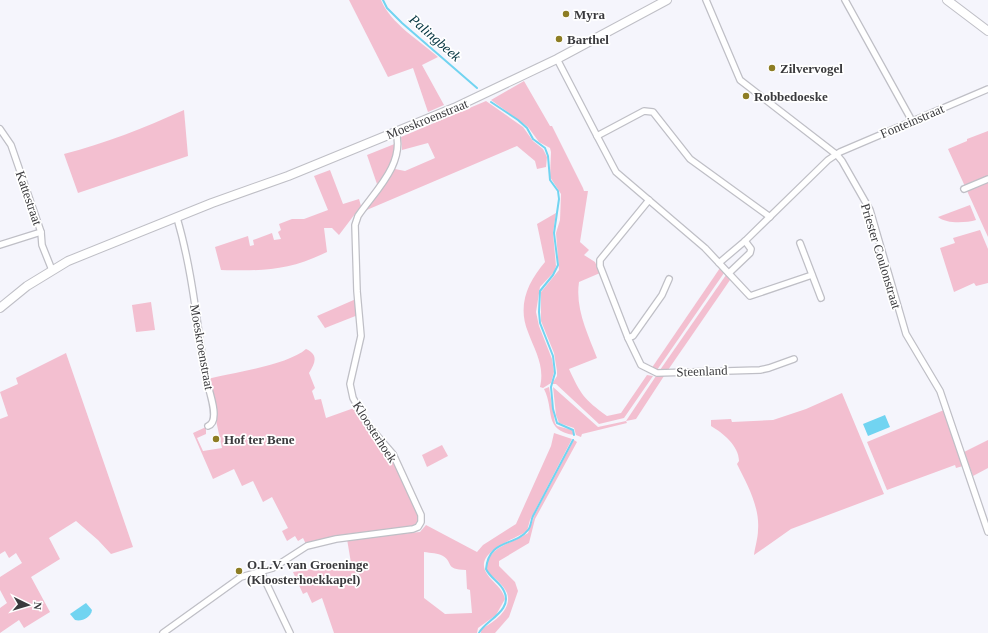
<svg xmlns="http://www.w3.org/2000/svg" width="988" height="633" viewBox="0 0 988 633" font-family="Georgia,serif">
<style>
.green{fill:#f3bfd0;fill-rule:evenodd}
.water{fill:#71d4f1}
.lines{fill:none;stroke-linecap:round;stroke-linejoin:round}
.stream{stroke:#71d4f1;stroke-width:2}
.street-casing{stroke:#bfbfc6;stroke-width:8}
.secondary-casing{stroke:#bfbfc6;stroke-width:10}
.street{stroke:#fff;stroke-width:5.5}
.secondary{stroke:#fff;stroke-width:8}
.poi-dot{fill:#8d7d24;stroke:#fff;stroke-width:1.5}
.labels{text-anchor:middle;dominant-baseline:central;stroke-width:3.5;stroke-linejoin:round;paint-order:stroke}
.poi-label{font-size:13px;font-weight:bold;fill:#3a3a3d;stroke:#fff;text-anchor:start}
.street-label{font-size:13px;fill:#3a3a3d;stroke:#fff}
.water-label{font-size:14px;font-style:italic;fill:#02333f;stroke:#fff}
</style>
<rect width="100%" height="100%" fill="#f5f5fc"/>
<g class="green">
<path d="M349,0H381C391,24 419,40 438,57L422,65L444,105L428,112L413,68L388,77Z"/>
<path d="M524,81L550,126H552L583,188L584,191H588L580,242L589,250L584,255L595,262L600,273L579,282C575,309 588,334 597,358L569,369C581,395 584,399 607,416L621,413L647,375L653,376L624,418L599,424L556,384H552L557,376V371L554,353L541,321V292L559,270L556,233L560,220L561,194L550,177L551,152L550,148L539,142L528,127L491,100Z"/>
<polygon points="486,101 523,127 533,141 543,149 547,157 546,167 537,169 535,161 517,146 362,212 395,169 405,171 435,158 428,143 402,150 401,137"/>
<path d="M184,110L188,156L78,193L64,154C106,143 144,128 184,110Z"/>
<polygon points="988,131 988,237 948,149 967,141 967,139"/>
<polygon points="397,143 391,166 377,184 367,155"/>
<path d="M330,170L343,204L359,199L361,206L339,235L332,228H324L327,252C288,271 263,271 221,270L215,247L248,236L250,246L254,245L253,240L272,233L274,240L281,239L278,232L281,230L279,224L292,219H304L328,210L314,176Z"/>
<path d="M970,205L976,220C966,223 946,224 938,217Z"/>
<path d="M556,213L553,233L556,266L554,272L540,287L536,312L539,326L552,359L554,372L551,383L543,388L540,387C545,366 535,351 528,332C517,305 528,282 545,262L537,224Z"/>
<polygon points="980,230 988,249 988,283 976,286 974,283 954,292 940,248 955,243 953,238"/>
<polygon points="720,268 724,273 657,370 651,369"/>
<polygon points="726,275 730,280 668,370 660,370"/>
<polygon points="356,299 358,315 325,328 317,316"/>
<polygon points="151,302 155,330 136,332 132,305"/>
<path d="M306,349C319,355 315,363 309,373L315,388L312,391L315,400L321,399L326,418L354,408L390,456L418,514L419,522L414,527C378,532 341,531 306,544L303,538L298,541L295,536L287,541L282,531L288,528L272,497L263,502L253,481L242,486L234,469L213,479L193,433L206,427V434L197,438L203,451L222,448L207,379C232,373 288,365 306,349Z"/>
<polygon points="66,353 133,547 111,554 98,540 76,521 49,538 60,559 31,577 50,612 24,628 19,620 0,633 0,608 7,603 0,590 0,577 22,563 16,553 9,558 5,551 0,554 0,419 8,416 0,392 18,384 16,378"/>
<polygon points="656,376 664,376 636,419 626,421 627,423 582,434 581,437 576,435 574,428 559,423 556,415 553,387 598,427 626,421"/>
<path d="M549,387L555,423L557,426L572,430L574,435C543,430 555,411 544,389Z"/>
<path d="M842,393L884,494L791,529L754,555C755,547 758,538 758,530C760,507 747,484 737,464L739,461C739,446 723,433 711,426V420L731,419L732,422L773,420L806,409Z"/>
<polygon points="944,410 963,466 956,468 955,465 887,490 867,442"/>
<path d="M554,433L572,439L530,520L527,531C516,539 472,552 487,574C493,583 502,587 505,599L496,615L478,628L477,633H334L322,598L312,603L307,592L303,594L293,572L351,563L347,539L420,532L426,525L477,552L483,545L516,524L551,446ZM424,552C431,553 438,553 443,556C454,563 444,569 466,570L467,589L470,590L472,613L445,614L424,598Z"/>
<path d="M574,440L577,442L535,519L529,543L499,561V566L515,582L518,591L509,617L495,633H481V629C493,623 513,609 507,593C503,584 494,578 487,571C485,546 513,544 528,533L535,514Z"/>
<polygon points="988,440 988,468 973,476 964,452"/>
<polygon points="442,445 448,456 427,467 422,455"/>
</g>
<g class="water">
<polygon points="885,415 890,427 868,436 863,424"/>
<path d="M86,603L92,610C91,617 82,622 75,620L70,614Z"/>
</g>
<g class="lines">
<g class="stream">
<polyline points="383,0 387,8 402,23 477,88"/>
<polyline points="491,102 518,120 527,128 533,139 545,148 548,156 550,180 558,191 559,199 554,233 558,265 553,275 540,291 539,312 540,323 553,356 555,373 551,387 553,409 557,423 573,430 574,435"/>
<path d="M479,633C484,621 514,611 504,591C500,582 490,578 486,569C489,538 515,547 528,530C531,527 531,520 533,516L573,440"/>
</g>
<g class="street-casing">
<g id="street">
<polyline points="706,0 740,80 837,155 842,161 870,210 906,334 940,391 988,532"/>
<polyline points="845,0 912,121"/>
<polyline points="557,59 597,136 644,111 653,112 690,159 770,217"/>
<polyline points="0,129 11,145 41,232 42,245 52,270"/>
<polyline points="597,136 616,172 705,248 750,296 812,275"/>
<polyline points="964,189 988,179"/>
<polyline points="649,200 600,260 600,266 628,338 641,365 657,373 760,370 769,368 794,359"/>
<path d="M177,218C192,269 197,323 205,375C207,386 222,421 208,426"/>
<polyline points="800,243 821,298"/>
<polyline points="0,245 41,232"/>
<polyline points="719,263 745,241 828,160 840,152 988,89"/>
<polyline points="729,273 750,253 751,249 745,241"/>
<polyline points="628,338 633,336 662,295 669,279"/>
<polyline points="261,572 290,633"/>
<path d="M163,633L241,577L273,568L307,546L336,539L413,529L418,527L421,522V515L393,454L368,425L353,398L350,384L361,336L357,291L355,225L358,216C375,191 405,164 396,132"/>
</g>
</g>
<g class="secondary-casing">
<g id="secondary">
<polyline points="947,0 988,31"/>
<polyline points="0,308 27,286 68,261 212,203 288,176 454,108 557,59 667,0"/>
</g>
</g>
<use href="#street" class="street"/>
<use href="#secondary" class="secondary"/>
</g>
<g class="poi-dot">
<circle cx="566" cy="14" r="4"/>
<circle cx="559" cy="39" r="4"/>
<circle cx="772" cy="68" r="4"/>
<circle cx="746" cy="96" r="4"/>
<circle cx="216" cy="439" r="4"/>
<circle cx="239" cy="571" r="4"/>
</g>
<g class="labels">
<g class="poi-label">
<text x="574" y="14">Myra</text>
<text x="567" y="39">Barthel</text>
<text x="780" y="68">Zilvervogel</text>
<text x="754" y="96">Robbedoeske</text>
<text x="224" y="439">Hof ter Bene</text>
<text x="247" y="564">O.L.V. van Groeninge<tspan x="247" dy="15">(Kloosterhoekkapel)</tspan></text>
</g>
<g class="street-label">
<text transform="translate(427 119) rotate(-22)">Moeskroenstraat</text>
<text transform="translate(912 121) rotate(-23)">Fonteinstraat</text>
<text transform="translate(29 198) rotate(71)">Kattestraat</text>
<text transform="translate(881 256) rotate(73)">Priester Coulonstraat</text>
<text transform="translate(202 347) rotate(80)">Moeskroenstraat</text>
<text transform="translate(702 371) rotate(-2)">Steenland</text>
<text transform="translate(375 432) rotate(57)">Kloosterhoek</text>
</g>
<g class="water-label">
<text transform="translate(435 38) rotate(41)">Palingbeek</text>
</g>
</g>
<g transform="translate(28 605) rotate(95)" stroke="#ffffff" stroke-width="3" paint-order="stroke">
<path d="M0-3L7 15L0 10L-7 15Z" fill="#3a3a3d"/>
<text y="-6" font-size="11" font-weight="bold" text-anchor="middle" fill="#3a3a3d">N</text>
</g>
</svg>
